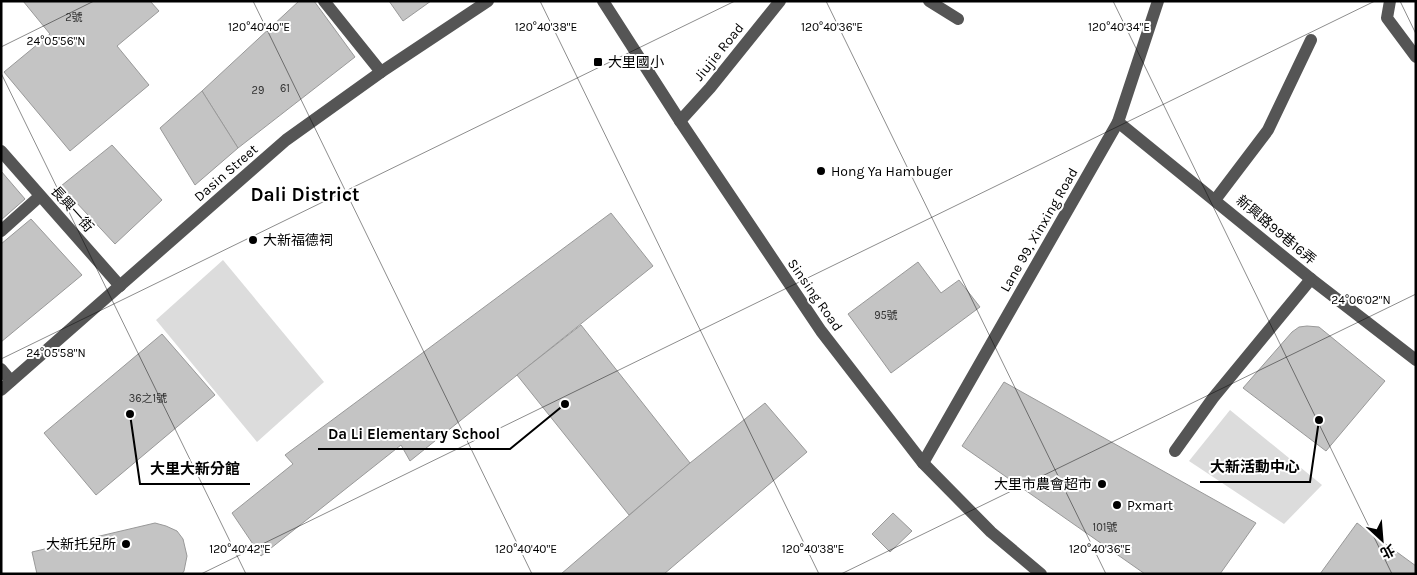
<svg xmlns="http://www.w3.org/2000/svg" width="1417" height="575" viewBox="0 0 1417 575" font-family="Karla,'Noto Sans TC',sans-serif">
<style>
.green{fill:#dcdcdc}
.building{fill:#c4c4c4;stroke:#999}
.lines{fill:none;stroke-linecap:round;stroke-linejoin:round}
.minor{stroke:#555;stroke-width:12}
.ticks{fill:none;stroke:#000;stroke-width:1;stroke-opacity:0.45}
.poi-dot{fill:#000;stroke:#fff;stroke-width:2}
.labels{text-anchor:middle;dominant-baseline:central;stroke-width:4;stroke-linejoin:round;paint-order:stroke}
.number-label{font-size:11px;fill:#313131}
.street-label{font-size:14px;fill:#000;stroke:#fff}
.poi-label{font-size:14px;fill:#000;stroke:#fff;text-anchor:start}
.district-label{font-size:19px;font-weight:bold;fill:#000;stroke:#fff}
.ticks-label{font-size:12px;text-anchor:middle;fill:#000;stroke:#fff;stroke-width:4;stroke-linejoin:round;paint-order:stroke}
.leader{fill:none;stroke:#000;stroke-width:2}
.callout-dot{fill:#000;stroke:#fff;stroke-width:2}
.callout-label{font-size:15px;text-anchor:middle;font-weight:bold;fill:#000;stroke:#fff;stroke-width:4;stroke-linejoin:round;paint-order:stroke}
</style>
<rect width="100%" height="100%" fill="#fff"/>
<g class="green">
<polygon points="223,260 324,382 257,442 156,320"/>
<polygon points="1230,410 1322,485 1284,524 1189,461"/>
</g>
<g class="building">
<polygon points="23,1 150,1 159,11 117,46 149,85 70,151 4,72 50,34"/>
<polygon points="299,1 314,1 355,57 238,148 202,91"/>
<polygon points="389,1 431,1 403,21"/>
<polygon points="202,91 238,148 195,185 160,128"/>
<polygon points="112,145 162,200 115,244 61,186"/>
<polygon points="1,171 25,199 1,220"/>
<polygon points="611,213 653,266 410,461 401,445 261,556 232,513 293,464 285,455"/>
<polygon points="31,219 82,275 1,342 1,244"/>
<polygon points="918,262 941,293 959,280 980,307 891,373 848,314"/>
<polygon points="581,325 690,463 629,515 517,375"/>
<polygon points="1307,326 1319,327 1385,381 1326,451 1243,388 1292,332 1299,327"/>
<polygon points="162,334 215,395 96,495 44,433"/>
<polygon points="1004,382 1256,523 1220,574 1145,574 962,446"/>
<polygon points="765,403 807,452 664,574 561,574 690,463"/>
<polygon points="893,513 912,531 890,552 872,534"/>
<polygon points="155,523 166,526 177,531 183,539 187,556 184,571 182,574 37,574 32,552"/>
<polygon points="1357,523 1416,566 1416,574 1320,574"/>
</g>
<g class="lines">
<g class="minor">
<polyline points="324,1 381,72"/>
<polyline points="603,1 680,121 821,331 923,463 991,532 1041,574"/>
<polyline points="929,1 958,19"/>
<polyline points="1390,1 1387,18 1416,57"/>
<polyline points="680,121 710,88 780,1"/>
<polyline points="1118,122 1311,279 1416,360"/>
<polyline points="1,151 120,286"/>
<polyline points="1215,200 1268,130 1311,40"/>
<polyline points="1,231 40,196"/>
<polyline points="1,369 11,381"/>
<polyline points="1,390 286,140 381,72 488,1"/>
<polyline points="1175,451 1213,398 1311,279"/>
<polyline points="923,463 1118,122 1158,1"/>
</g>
</g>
<path class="ticks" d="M253,1L532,574M540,1L819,574M826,1L1106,574M1113,1L1392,574M1400,1L1416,34M1,47L94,1M1,73L246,574M1,359L735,1M201,574L1375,1M841,574L1416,294"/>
<g class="poi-dot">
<rect x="593" y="57" width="10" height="10" rx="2.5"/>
<circle cx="821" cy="171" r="5"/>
<circle cx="253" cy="240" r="5"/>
<circle cx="1102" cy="484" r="5"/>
<circle cx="1117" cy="505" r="5"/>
<circle cx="126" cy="544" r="5"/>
</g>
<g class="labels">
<g class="number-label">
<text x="74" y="17">2號</text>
<text x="285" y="88">61</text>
<text x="258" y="90">29</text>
<text x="886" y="315">95號</text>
<text x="148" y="398">36之1號</text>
<text x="1105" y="527">101號</text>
</g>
<g class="street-label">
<text transform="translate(719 52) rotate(-51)">Jiujie Road</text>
<text transform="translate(226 173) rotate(-41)">Dasin Street</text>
<text transform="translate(72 209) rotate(48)">長興一街</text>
<text transform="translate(1039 230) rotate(-60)">Lane 99, Xinxing Road</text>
<text transform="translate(1276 230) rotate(40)">新興路99巷16弄</text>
<text transform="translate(815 295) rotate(55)">Sinsing Road</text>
</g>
<g class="poi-label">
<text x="608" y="62">大里國小</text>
<text x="831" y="171">Hong Ya Hambuger</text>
<text x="263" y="240">大新福德祠</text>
<text x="1092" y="484" text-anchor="end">大里市農會超市</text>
<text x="1127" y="505">Pxmart</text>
<text x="116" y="544" text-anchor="end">大新托兒所</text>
</g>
<g class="district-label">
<text x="305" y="195">Dali District</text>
</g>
</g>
<g class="ticks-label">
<text x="259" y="31">120°40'40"E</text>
<text x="546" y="31">120°40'38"E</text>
<text x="832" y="31">120°40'36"E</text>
<text x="1119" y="31">120°40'34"E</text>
<text x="56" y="45">24°05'56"N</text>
<text x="1361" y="304">24°06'02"N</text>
<text x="56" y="357">24°05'58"N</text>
<text x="240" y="553">120°40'42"E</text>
<text x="526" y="553">120°40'40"E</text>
<text x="813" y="553">120°40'38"E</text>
<text x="1100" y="553">120°40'36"E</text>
</g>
<path class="leader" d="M565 404L510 449H318M1319 420L1310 482H1200M130 414L140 484H250"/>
<g class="callout-dot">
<circle cx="565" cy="404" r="5"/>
<circle cx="1319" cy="420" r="5"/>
<circle cx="130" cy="414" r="5"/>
</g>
<g class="callout-label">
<text x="414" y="439">Da Li Elementary School</text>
<text x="1255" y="472">大新活動中心</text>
<text x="195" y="474">大里大新分館</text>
</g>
<rect width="1417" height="575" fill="none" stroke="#000000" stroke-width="5"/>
<g transform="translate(1382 540) rotate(154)" stroke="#ffffff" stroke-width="4" paint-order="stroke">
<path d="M0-4L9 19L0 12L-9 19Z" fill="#000000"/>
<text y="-8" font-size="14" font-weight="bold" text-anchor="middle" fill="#000000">北</text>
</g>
</svg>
